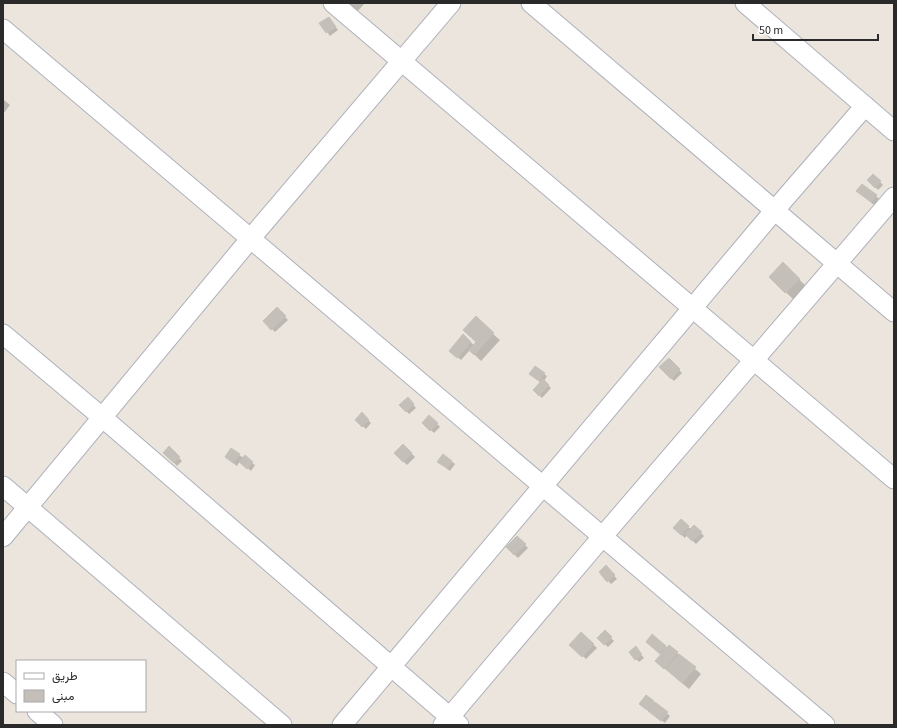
<svg xmlns="http://www.w3.org/2000/svg" width="897" height="728" viewBox="0 0 897 728" font-family="'Source Sans 3',Vazirmatn,sans-serif">
<style>
.shadow{fill:#0003}
.building{fill:#c4bfb9;stroke:#c6c1b8}
.lines{fill:none;stroke-linecap:round;stroke-linejoin:round}
.minor-casing{stroke:#aeb0ba;stroke-width:21}
.minor{stroke:#fff;stroke-width:19}
</style>
<rect width="100%" height="100%" fill="#ebe5de"/>
<g class="shadow">
<polygon points="344,3 365,3 355,14"/>
<polygon points="329,18 338,30 330,36 321,23"/>
<polygon points="3,99 10,105 3,114"/>
<polygon points="873,175 883,185 878,190 869,180"/>
<polygon points="861,194 876,196 879,199 874,205"/>
<polygon points="783,264 806,286 793,299 770,277"/>
<polygon points="277,309 288,320 275,332 264,321"/>
<polygon points="493,334 500,340 481,361 470,350 461,360 453,353 463,336 474,345"/>
<polygon points="669,359 682,373 674,381 660,367"/>
<polygon points="530,374 544,374 547,376 544,381 551,388 542,398 534,390 541,383"/>
<polygon points="408,398 416,408 409,414 401,405"/>
<polygon points="362,414 371,423 366,429 356,420"/>
<polygon points="429,416 440,427 434,433 423,423"/>
<polygon points="403,445 415,457 407,465 395,453"/>
<polygon points="169,448 182,461 177,466 165,453"/>
<polygon points="239,455 255,465 251,471 240,461 237,466 229,460"/>
<polygon points="443,455 455,464 450,471 442,465"/>
<polygon points="694,526 704,536 696,544 687,535 685,538 677,531 688,527 691,529"/>
<polygon points="517,537 528,548 518,558 507,547"/>
<polygon points="606,567 617,579 611,584 600,572"/>
<polygon points="605,632 614,641 608,647 598,638"/>
<polygon points="581,633 597,648 586,659 571,645"/>
<polygon points="652,635 667,648 677,653 701,674 689,689 659,664 662,655 650,645"/>
<polygon points="638,651 644,658 639,662 630,652"/>
<polygon points="653,702 670,716 665,723 643,707"/>
</g>
<g class="building">
<polygon points="329,17 336,27 326,33 319,23"/>
<polygon points="873,174 881,181 875,188 867,180"/>
<polygon points="862,184 877,195 871,202 856,191"/>
<polygon points="783,262 800,279 785,293 769,277"/>
<polygon points="277,307 286,316 271,330 263,321"/>
<polygon points="476,316 494,333 474,355 469,350 476,342 463,330"/>
<polygon points="463,334 471,342 457,358 449,351"/>
<polygon points="669,358 680,369 671,379 659,367"/>
<polygon points="535,366 545,373 539,381 529,374"/>
<polygon points="543,379 549,385 539,396 533,390"/>
<polygon points="408,397 414,404 406,412 399,405"/>
<polygon points="362,412 369,420 362,427 355,420"/>
<polygon points="429,415 438,423 430,431 422,423"/>
<polygon points="403,444 412,453 403,462 394,453"/>
<polygon points="169,446 180,457 174,463 163,453"/>
<polygon points="231,448 240,454 233,463 225,457"/>
<polygon points="443,454 452,461 447,468 437,462"/>
<polygon points="245,455 253,462 247,469 239,462"/>
<polygon points="681,519 689,526 681,535 673,528"/>
<polygon points="694,525 702,532 692,541 685,534"/>
<polygon points="517,536 526,544 514,555 506,547"/>
<polygon points="606,565 615,575 607,582 599,572"/>
<polygon points="605,630 612,637 604,645 597,638"/>
<polygon points="581,632 594,644 582,657 569,645"/>
<polygon points="652,634 666,646 660,654 646,642"/>
<polygon points="669,645 678,652 664,669 655,661"/>
<polygon points="636,646 642,655 635,660 629,652"/>
<polygon points="679,654 696,667 682,683 666,669"/>
<polygon points="646,695 654,701 647,710 639,704"/>
<polygon points="655,702 668,712 661,721 648,711"/>
</g>
<g class="lines">
<g class="minor-casing">
<g id="minor">
<polyline points="333,3 894,479"/>
<polyline points="531,3 894,312"/>
<polyline points="745,3 894,131"/>
<polyline points="3,29 825,725"/>
<polyline points="3,334 103,418 459,725"/>
<polyline points="3,486 282,725"/>
<polyline points="3,537 251,238 451,3"/>
<polyline points="3,682 17,694"/>
<polyline points="37,711 53,725"/>
<polyline points="342,725 774,211 865,106"/>
<polyline points="443,725 602,537 894,197"/>
</g>
</g>
<use href="#minor" class="minor"/>
</g>
<rect width="897" height="728" fill="none" stroke="#2a2a2a" stroke-width="8"/>
<rect x="16" y="660" width="130" height="52" fill="#ffffff" stroke="#aaaaaa"/>
<rect x="24" y="673" width="20" height="6" fill="#ffffff" stroke="#aaaaaa"/>
<text x="52" y="680" font-size="12" fill="#2a2a2a">طريق</text>
<rect x="24" y="690" width="20" height="12" fill="#c4bfb9" stroke="#aaaaaa"/>
<text x="52" y="700" font-size="12" fill="#2a2a2a">مبنى</text>
<path d="M753 34v6h125v-6" fill="none" stroke="#2a2a2a" stroke-width="2"/>
<text x="759" y="34" font-size="12" fill="#2a2a2a" stroke="#ffffff" stroke-width="3" paint-order="stroke">50 m</text>
</svg>
